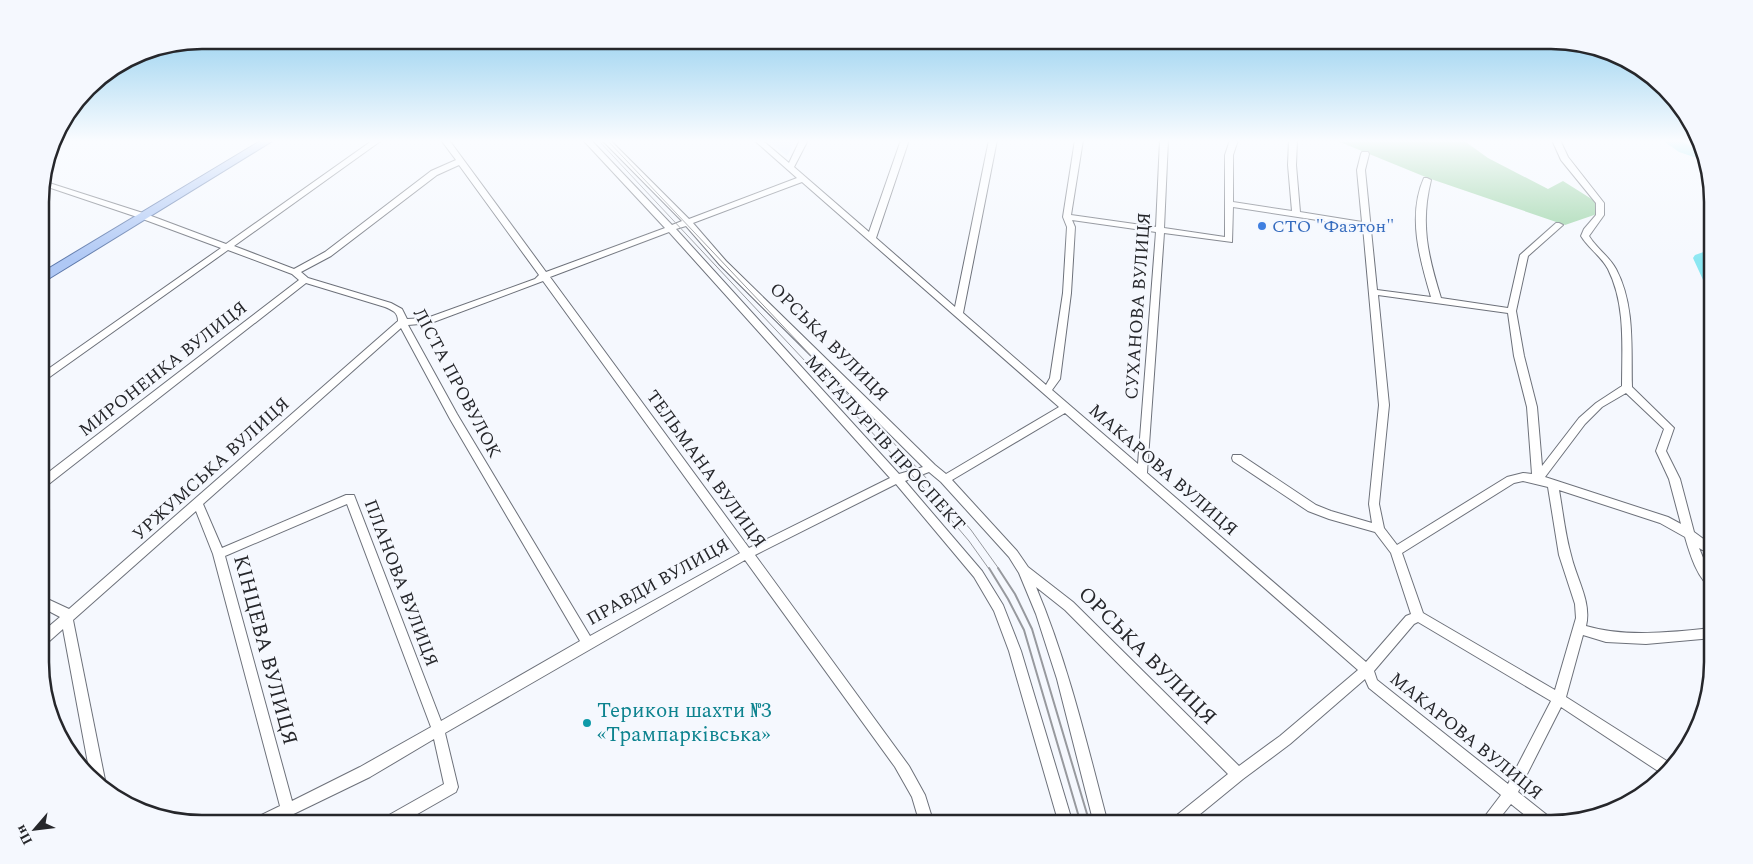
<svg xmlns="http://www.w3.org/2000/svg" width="1753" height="864" viewBox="0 0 1753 864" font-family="Spectral,serif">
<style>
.built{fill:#e4ebfc}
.green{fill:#9ed5a9}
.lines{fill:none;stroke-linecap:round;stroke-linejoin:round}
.river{fill:#8be7f2;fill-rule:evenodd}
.minor-casing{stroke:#6d717a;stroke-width:2}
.major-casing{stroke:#5d78aa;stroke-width:2}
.minor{fill:#fff;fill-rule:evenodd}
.major{fill:#afc8f5;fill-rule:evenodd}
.tram-far1{stroke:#97999e;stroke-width:1}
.tram{stroke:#97999e;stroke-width:2}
.shop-dot{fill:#3f7fe0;stroke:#f5f8fe;stroke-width:2}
.culture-dot{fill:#0f9aa8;stroke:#f5f8fe;stroke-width:2}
.labels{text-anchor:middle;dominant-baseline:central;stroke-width:4.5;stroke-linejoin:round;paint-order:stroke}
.shop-label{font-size:18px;fill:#366cbe;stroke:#f5f8fe;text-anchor:start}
.street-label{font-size:18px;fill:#26272b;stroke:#f5f8fe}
.near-street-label{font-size:21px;fill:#26272b;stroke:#f5f8fe}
.near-culture-label{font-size:21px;fill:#0d838f;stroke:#f5f8fe;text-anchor:start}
.rim{fill:none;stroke:#26272b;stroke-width:2.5}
</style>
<rect width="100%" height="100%" fill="#f5f8fe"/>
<polygon class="built" points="767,140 795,140 787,156"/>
<polygon class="green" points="1335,140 1463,140 1488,158 1548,189 1563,181 1598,203 1597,214 1565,225 1428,178"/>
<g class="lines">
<g class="river">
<polygon points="1662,140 1679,140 1699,150 1703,160 1679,152"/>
<polygon points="1712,249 1712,260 1710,260 1712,264 1712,287 1706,286 1704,282 1693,258 1695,255"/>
</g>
<g class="minor-casing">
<path id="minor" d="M373,140H382L234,246L294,269L325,252L431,171L456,160L441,140H449L546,272L665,228L583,140H591L672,225L682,221L602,140H610L689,219L797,178L754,140H762L789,163L800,140H808L794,167L869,232L901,140H909L876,238L955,307L989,140H997L963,313L1046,385L1050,378L1063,293L1067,227L1063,217L1075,140H1083L1071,215L1156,227L1160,140H1168L1164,228L1225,237V155L1230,140H1238L1233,155V202L1292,211L1288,165L1289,140H1297L1296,165L1300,212L1362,222L1357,170L1361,154L1362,152H1368L1369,154L1365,170L1377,290L1431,297C1420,260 1407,216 1424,178H1427L1431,180C1420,224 1428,256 1441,298L1508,308L1520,255L1556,223H1559L1563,225L1528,256L1516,311L1524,356L1537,407L1542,466L1579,418L1596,403L1622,386C1622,347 1626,305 1608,269C1601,256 1588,248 1581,236L1584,229L1596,215V203L1561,160L1552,140H1560L1568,157L1604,203V215L1589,236C1596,248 1609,256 1616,269C1635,305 1631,347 1632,387L1674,428L1666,451L1680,479L1694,532L1713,546V556L1699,548L1704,560L1713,574V588C1698,582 1689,551 1685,537L1660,523L1559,490C1563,512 1565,534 1571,555C1576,578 1592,602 1586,626C1627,638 1670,632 1713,628V638L1646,644L1606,642L1583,635L1566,697L1670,763L1661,773L1561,707L1518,792L1552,819L1554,824H1536L1511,804L1495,824H1479L1501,795L1369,688L1365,679L1290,744L1243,779L1188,824H1170L1172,819L1228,774L1065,610L1036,587C1068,663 1087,744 1108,824H1094L1057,679L1036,614L1019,573L1009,557L941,482L929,472L905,481L982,571L1003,605L1021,651L1073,824H1059L1009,651L994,611L974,577L896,484L755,555L909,766L925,795L934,824H920L912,797L895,767L745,560L445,733L458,787L456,792L400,824H380L382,819L444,784L434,739L370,777L273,824H251L253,819L280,806L213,554L196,511L73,620L105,780L103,784L90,774L63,629L45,645L41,646V633L60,617L41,607V596L69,609L398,321C398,312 392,310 385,307L306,283L45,487L41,488V478L299,280L292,274L228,250L44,381L41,382V374L221,248L140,218L42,185L43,181L146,214L226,244ZM459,165L539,275L535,279L427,318L407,319L402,309L391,303L308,278L301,272L331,256L437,175ZM802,182L1059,407L946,474L935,465L726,261L693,223ZM1233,207L1363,227L1379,405L1369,504L1372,523L1331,511L1316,505L1241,455H1233L1232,458L1233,461L1308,511L1329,519L1375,532L1391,553L1411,614L1406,616L1366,662L1147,473L1164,233L1232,242ZM1072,220L1156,232L1138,464L1052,390L1060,379L1071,293L1075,227ZM686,226L720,265L923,467L899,474L676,229ZM669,232L890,478L749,548L550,277ZM543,281L740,553L590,636L457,414L408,325L431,323ZM1378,295L1508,313L1514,356L1527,407L1532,474L1523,473L1507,477L1397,545L1384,528L1379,504L1389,405ZM401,328L450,419L580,641L441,721L354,495H346L222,548L203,504ZM1626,393L1664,429L1656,451L1669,479L1681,524L1668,517L1545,477L1585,424L1602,407ZM1065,413L1358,670L1280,736L1239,766L1073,602L1028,567L1017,551L952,480ZM1523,481L1548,487L1559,555L1575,604L1576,618L1555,690L1423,613L1402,553L1514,483ZM347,504L431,727L360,767L292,801L225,556ZM1418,622L1551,701L1508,784L1377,680L1374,671L1414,624Z"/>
</g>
<g class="major-casing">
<polygon id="major" points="262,140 274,140 45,281 41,282 41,273"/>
</g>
<use href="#minor" class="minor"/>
<use href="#major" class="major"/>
<g class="tram-far1">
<polyline points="598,140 924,488 969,541 989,569"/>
<polyline points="607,140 920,471 971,530 999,569"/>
</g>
<g class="tram">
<polyline points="989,568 1008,599 1024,630 1081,824"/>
<polyline points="998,568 1015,594 1032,629 1090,824"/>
</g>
</g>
<linearGradient id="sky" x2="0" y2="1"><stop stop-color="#83c8ec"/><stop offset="0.54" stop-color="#fafcff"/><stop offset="1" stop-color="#fafcff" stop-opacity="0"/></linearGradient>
<rect width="1753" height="261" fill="url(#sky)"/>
<circle class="shop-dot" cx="1262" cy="226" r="5"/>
<circle class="culture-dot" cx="587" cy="723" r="5"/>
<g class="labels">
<g class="shop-label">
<text x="1272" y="226">СТО "Фаэтон"</text>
</g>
<g class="street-label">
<text transform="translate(1138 306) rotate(-86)">СУХАНОВА ВУЛИЦЯ</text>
<text transform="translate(829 342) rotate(45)">ОРСЬКА ВУЛИЦЯ</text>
<text transform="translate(163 369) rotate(-38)">МИРОНЕНКА ВУЛИЦЯ</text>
<text transform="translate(457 383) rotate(62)">ЛІСТА ПРОВУЛОК</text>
<text transform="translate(885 443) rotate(48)">МЕТАЛУРГІВ ПРОСПЕКТ</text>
<text transform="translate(211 469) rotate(-42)">УРЖУМСЬКА ВУЛИЦЯ</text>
<text transform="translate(706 469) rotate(54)">ТЕЛЬМАНА ВУЛИЦЯ</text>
<text transform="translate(1163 470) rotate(41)">МАКАРОВА ВУЛИЦЯ</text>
<text transform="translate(658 582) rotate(-29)">ПРАВДИ ВУЛИЦЯ</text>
<text transform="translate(401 583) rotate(69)">ПЛАНОВА ВУЛИЦЯ</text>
<text transform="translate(1466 736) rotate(39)">МАКАРОВА ВУЛИЦЯ</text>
</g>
<g class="near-street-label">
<text transform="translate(265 650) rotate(75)">КІНЦЕВА ВУЛИЦЯ</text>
<text transform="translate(1147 656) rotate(45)">ОРСЬКА ВУЛИЦЯ</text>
</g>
<g class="near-culture-label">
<text x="597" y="711">Терикон шахти №3<tspan x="597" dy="24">«Трампарківська»</tspan></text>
</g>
</g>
<path d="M0 0H1753V864H0ZM202 49H1551A153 153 0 0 1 1704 202V662A153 153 0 0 1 1551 815H202A153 153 0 0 1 49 662V202A153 153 0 0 1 202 49Z" fill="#f5f8fe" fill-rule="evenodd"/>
<path class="rim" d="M202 49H1551A153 153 0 0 1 1704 202V662A153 153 0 0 1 1551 815H202A153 153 0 0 1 49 662V202A153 153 0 0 1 202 49Z"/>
<g transform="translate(35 829) rotate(242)" stroke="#f5f8fe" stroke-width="4" paint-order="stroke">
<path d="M0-4L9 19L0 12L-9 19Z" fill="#26272b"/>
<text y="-8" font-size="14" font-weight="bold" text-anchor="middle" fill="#26272b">Пн</text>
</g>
</svg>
